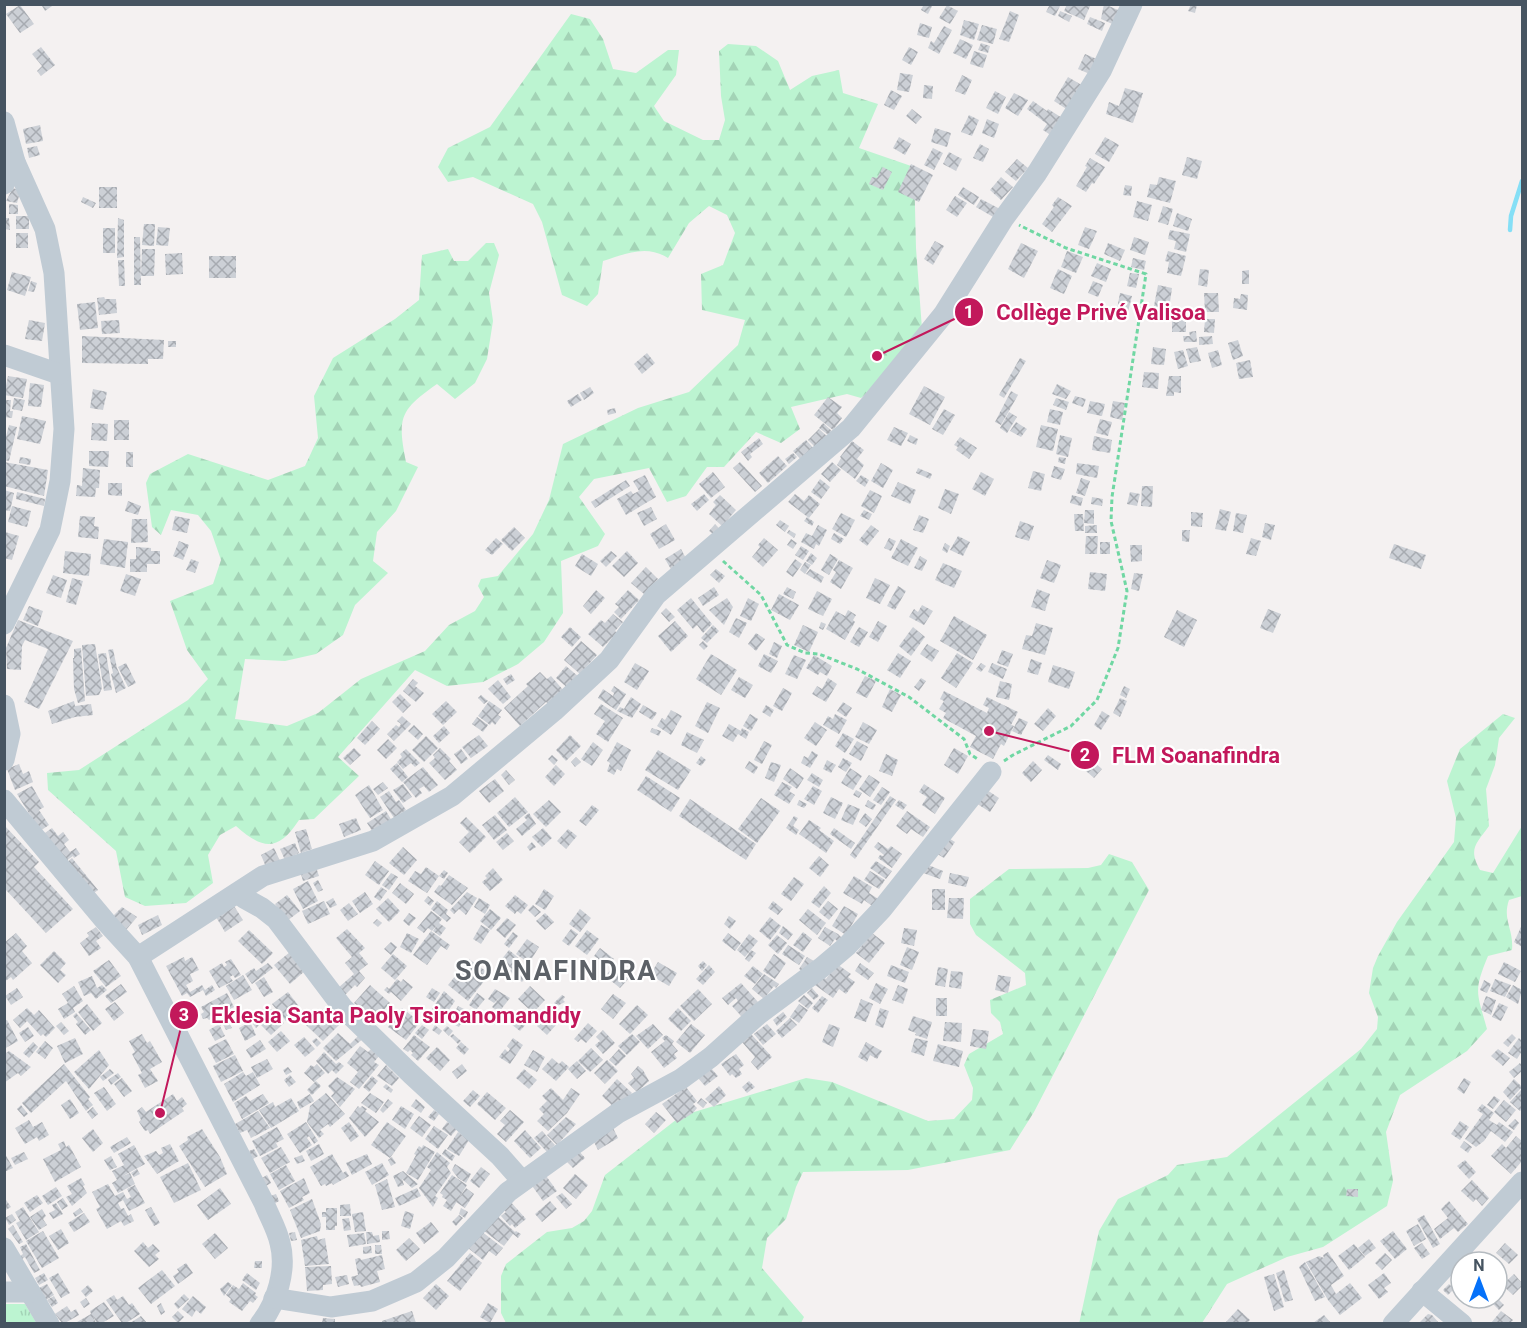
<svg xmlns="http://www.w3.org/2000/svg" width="1527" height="1328" viewBox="0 0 1527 1328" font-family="Roboto,sans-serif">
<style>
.forest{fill:url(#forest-firs)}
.park{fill:url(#park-tufts)}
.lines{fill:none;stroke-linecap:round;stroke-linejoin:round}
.stream{stroke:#85dff6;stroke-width:4.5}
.building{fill:url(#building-cross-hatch)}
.path{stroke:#70d7a3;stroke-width:3;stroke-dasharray:4.5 3;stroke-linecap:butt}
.minor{stroke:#c0cbd4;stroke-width:21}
.labels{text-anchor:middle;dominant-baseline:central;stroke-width:4.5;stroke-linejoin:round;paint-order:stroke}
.district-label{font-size:27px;font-weight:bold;letter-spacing:1.5px;fill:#5c6167;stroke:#fff}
.leader{fill:none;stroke:#c2185b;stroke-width:2}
.callout-dot{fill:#c2185b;stroke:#fff;stroke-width:2}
.mark-label{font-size:18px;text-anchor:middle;font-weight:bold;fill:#fff}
.callout-label{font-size:22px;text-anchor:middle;font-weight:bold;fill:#c2185b;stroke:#fff;stroke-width:4.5;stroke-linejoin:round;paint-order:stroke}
</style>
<defs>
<pattern id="forest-firs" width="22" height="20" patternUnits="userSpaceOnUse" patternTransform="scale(1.5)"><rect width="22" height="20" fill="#bcf4d1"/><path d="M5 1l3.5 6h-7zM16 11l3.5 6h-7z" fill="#a3d3b6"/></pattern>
<pattern id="park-tufts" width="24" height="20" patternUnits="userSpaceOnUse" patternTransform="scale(1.5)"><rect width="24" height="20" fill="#bcf4d1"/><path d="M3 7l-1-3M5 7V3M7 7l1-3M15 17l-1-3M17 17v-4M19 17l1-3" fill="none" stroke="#a3d3b6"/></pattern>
<pattern id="building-cross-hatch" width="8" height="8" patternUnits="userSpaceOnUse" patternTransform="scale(1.5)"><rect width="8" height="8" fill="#ccd0d6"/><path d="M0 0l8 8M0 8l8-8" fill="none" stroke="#a7abb1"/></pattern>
</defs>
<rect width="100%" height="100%" fill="#f4f1f1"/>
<g class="forest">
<path d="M571,14L590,19L603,39L613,69L636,73L668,50H679L676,75L654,106L664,121L703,140H719L725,120L721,96L719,51L728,44L756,46L778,61L790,90L812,76L839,70L843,93L878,104L859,148L914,167L916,248L922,329L870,390L861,398L847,394L791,407L800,429L781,443L756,432L724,467H707L686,496L667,502L649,468L594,479L579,497L605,534L598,546L561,561L563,613L544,642L518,664L483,682L447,686L415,670L338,757L359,776L314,819L299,820C278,852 263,850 236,826L220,835L208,855L213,883L186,903L145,906L125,897L116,851L48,790L47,773L79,770L188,700L208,679L187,650L170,601L213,584L221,560L211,531L198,515L171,510L161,535L152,527L146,483L150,474L188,454L268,480L305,466L318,438L314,396L333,358L395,319L419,300L422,255L448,249L454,261H468L486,243H494L499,255L489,293L493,321L487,359L475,383L455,399L437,384C400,410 397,417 406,462L418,467L396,511L377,532L373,561L388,573L355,605L343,635L316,654L285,661L245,659L235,719L287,726L318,713L361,679L425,651L449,625L475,611L484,597L478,586L481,579L498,576L533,534L549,500L563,444L638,408L689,392L738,345L745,320L702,310L701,274L723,265L735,233L727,215L709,206L689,223L668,258C646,244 626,254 603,261L598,294L587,306L562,295L542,222L533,204L473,177L448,182L438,167L448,148L490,127Z"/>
<path d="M1503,714L1515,718L1499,738L1495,765L1486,789L1489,826C1476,844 1468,849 1480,870L1493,873L1522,826V896L1509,900C1502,920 1514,929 1512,950L1488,956C1473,992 1477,993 1487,1029L1467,1051L1400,1095L1386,1132L1393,1181L1387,1206L1323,1247L1287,1257L1227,1284L1202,1323L1079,1324L1099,1231L1118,1199L1168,1175L1177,1165L1227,1157L1361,1049L1377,1029L1378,1017L1369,993L1373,968L1378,956L1397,922L1454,842L1456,818L1447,781L1460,749Z"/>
<polygon points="1109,854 1132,862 1149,890 1034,1112 1010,1150 908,1170 803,1172 796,1187 786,1219 767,1238 762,1268 804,1317 801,1323 506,1323 501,1313 501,1276 506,1264 547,1232 572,1228 584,1221 592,1211 605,1175 681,1116 806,1078 832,1082 928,1121 954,1119 972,1100 973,1088 964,1065 969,1054 1003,1034 1000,1022 991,1013 990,1000 1026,985 1025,973 976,935 970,924 970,899 1009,869 1088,868 1101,865"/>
</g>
<polygon class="park" points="5,1304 25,1304 37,1324 5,1324"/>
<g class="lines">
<polyline class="stream" points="1510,230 1511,216 1522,181"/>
</g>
<g class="building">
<polygon points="41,4 55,4 45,11"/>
<polygon points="924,4 933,4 928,14 921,10"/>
<polygon points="1050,4 1061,4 1055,16 1046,12"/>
<polygon points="1067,4 1091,4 1084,20 1064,11"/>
<polygon points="1104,4 1123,12 1117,26 1101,19"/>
<polygon points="1191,4 1197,5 1195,13 1188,11"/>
<polygon points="20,5 34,24 20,33 6,14"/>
<polygon points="947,5 958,11 950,24 939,18"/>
<polygon points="1010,11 1019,15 1009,42 999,39"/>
<polygon points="1060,11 1072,16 1069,22 1058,16"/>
<polygon points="1090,17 1105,23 1102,31 1087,24"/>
<polygon points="964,20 979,24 974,40 960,35"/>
<polygon points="920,23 932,27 929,38 917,35"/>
<polygon points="982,25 997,29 993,44 977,40"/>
<polygon points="944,26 952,30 939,54 928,48 931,41 934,43"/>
<polygon points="960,39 973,45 966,59 953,53"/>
<polygon points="981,43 990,46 988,53 978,50"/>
<polygon points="41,47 55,65 41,76 37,71 42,66 32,54"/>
<polygon points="909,47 918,52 911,65 902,60"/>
<polygon points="974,51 987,55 983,68 970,64"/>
<polygon points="1085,54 1099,60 1092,75 1078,69"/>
<polygon points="900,73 913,75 909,92 897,90"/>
<polygon points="962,75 972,80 965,95 955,91"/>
<polygon points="1068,77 1085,87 1068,110 1054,101"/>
<polygon points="924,85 933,86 932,99 923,98"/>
<polygon points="1125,88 1143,93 1133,123 1106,114 1109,102 1119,106"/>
<polygon points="891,90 902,96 894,110 884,105"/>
<polygon points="995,91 1006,97 998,114 986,108"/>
<polygon points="1014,93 1028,100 1018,116 1005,108"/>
<polygon points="1033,101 1047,111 1048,109 1067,121 1055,138 1043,130 1047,124 1027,109"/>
<polygon points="912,109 922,117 916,124 906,116"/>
<polygon points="969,115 979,120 972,136 961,132"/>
<polygon points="987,119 999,124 994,138 982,133"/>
<polygon points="40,125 43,141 26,144 23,129"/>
<polygon points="935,128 951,133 947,147 931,142"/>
<polygon points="899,137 911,144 905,155 893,148"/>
<polygon points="1105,137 1119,145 1109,162 1095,154"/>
<polygon points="980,144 989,149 983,162 973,158"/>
<polygon points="37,146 40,155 29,158 27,148"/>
<polygon points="933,148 943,153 934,170 924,165"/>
<polygon points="949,152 962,159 956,171 943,164"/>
<polygon points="1187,157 1202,161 1197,179 1182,175"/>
<polygon points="1090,158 1105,167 1094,184 1092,183 1086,192 1076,186 1087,167 1085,166"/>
<polygon points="1017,159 1028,168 1016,181 1005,172"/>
<polygon points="911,164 933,175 919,202 898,192"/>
<polygon points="883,167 892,172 883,190 869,184 872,177 877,178"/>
<polygon points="1001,177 1013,187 1001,200 990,190"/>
<polygon points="1159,177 1176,181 1170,203 1147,197 1150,184 1157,185"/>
<polygon points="1125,185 1132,186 1131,196 1123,195"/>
<rect x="99" y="187" width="18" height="21"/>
<polygon points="963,187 979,197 974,205 958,195"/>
<polygon points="13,188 18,190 19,196 17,203 6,201"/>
<polygon points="955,196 967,203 957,217 946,210"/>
<polygon points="83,197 96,203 93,208 81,202"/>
<polygon points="1058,197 1072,206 1052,232 1042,224 1054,207 1052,205"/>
<polygon points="981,199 1000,209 995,218 976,207"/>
<polygon points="1137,201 1152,205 1148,221 1133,217"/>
<polygon points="9,204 18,205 18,214 9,214"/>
<polygon points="1163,206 1173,209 1168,225 1158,222"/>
<polygon points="1177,213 1192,219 1188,231 1173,226"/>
<rect x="16" y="216" width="13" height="13"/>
<polygon points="4,218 9,218 10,230 4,229"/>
<polygon points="118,218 124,220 124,257 117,258"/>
<polygon points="144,224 155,224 154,246 142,245"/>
<polygon points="158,227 170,228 168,246 156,245"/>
<polygon points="1085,227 1097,231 1089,249 1078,245"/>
<rect x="103" y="228" width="12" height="25"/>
<polygon points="1170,230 1190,234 1186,252 1174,249 1176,241 1168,239"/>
<rect x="16" y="233" width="12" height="15"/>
<polygon points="134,237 140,237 141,285 134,285"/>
<polygon points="1134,237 1149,242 1145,255 1130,250"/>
<polygon points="935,241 944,246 933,265 924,259"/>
<polygon points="1021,243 1038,251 1024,278 1008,269"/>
<polygon points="1108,243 1125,250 1120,261 1104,254"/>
<polygon points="142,249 155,249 154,276 141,276"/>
<polygon points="1067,251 1083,257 1076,273 1061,267"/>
<polygon points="1168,251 1186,256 1181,276 1167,273 1169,262 1165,261"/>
<polygon points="182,253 183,274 166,275 165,254"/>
<rect x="209" y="256" width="27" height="22"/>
<polygon points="1133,258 1146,261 1144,270 1131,267"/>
<polygon points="118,260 124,260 125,286 119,286"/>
<polygon points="1097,263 1111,269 1106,282 1091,276"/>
<polygon points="1058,269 1072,276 1064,294 1050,288"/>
<polygon points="1200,269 1209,270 1207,287 1198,285"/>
<polygon points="1249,270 1249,284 1242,284 1242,271"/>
<polygon points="12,272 31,277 25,296 7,290"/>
<polygon points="1130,273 1139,274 1136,288 1127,286"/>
<polygon points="31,281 37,283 34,292 28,291"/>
<polygon points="1093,281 1103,285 1098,297 1088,293"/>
<polygon points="1158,285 1172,288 1169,309 1154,306"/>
<polygon points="1120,293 1132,296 1128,312 1117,309"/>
<polygon points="1204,293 1218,293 1219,312 1205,312"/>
<polygon points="1241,294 1248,295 1247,310 1233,308 1234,298 1240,299"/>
<polygon points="104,297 105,299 116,299 117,313 99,315 97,298"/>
<polygon points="95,302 98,328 80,330 77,304"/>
<polygon points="1115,310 1125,313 1122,321 1112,317"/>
<rect x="1172" y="314" width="14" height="18"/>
<polygon points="1205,319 1215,319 1214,333 1204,332"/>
<polygon points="29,320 45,323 42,341 25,339"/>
<polygon points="119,320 120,333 102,334 101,321"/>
<polygon points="1196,331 1197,342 1184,342 1183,336 1190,336 1189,332"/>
<polygon points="82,336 164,340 163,359 148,359 148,364 82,363"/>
<polygon points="1212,336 1213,344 1199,345 1199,337"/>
<polygon points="1238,340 1243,356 1233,360 1228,343"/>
<rect x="168" y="341" width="8" height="6"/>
<polygon points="1153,347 1166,349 1164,365 1151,364"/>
<polygon points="1197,347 1201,361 1190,363 1186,349"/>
<polygon points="1183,350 1188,366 1178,369 1174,352"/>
<polygon points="1218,350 1222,365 1212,368 1208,353"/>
<polygon points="647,353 655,363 642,374 634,364"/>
<polygon points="1020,358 1026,361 1004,398 999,395"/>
<polygon points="1250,360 1253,377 1239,379 1236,363"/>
<polygon points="1144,372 1159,373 1158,389 1142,387"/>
<polygon points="8,376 27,379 23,398 4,395"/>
<polygon points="1169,376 1181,376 1181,393 1174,392 1174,396 1166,396"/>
<polygon points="30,383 44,385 41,407 28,406"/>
<polygon points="1057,384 1071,391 1066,399 1052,394"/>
<polygon points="924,386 945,397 930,425 909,414"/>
<polygon points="590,387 594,393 584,400 580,393"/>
<polygon points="93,389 107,392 103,410 90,408"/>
<polygon points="1011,391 1018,395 1001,425 995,422"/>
<polygon points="578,394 582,400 571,407 567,401"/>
<polygon points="1075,396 1086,399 1083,407 1072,403"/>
<polygon points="828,397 842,407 837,413 842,418 833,430 814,415"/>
<polygon points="14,398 25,400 22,411 12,409"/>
<polygon points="1056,398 1069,402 1066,410 1053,405"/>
<polygon points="4,400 11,400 10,411 13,411 12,418 4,417"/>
<polygon points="1090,401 1105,404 1102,416 1087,413"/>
<polygon points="1113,401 1125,403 1122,420 1110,417"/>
<polygon points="615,408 616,413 608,415 607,410"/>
<polygon points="944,409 955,415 943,435 932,429"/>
<polygon points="1050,409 1063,412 1060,425 1047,422"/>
<polygon points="1009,412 1017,417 1007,433 1000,428"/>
<polygon points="22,416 46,421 40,444 17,439"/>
<polygon points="1100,419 1112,422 1108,436 1096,433"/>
<rect x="114" y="420" width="15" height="20"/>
<polygon points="1016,422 1027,429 1021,437 1010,431"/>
<polygon points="92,423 108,424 107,441 91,440"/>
<polygon points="823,423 833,432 830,436 819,428"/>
<polygon points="9,425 17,427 9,461 4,460 4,444"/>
<polygon points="1041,425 1058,429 1053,451 1036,447"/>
<polygon points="894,427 908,433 901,446 887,440"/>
<polygon points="819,429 829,438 819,451 808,440"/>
<polygon points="910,435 918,439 916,445 907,441"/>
<polygon points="1060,435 1072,438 1068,457 1056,454"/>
<polygon points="1094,436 1112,440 1110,453 1092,450"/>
<polygon points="960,437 977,448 969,459 956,450 958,447 954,445"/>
<polygon points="759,438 763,444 750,454 752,457 748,461 741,452"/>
<polygon points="806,440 816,451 803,462 793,451"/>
<polygon points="852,441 864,450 857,459 864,465 855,479 837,465 841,458 840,457"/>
<polygon points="89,451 109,451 108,467 89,466"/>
<rect x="126" y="452" width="7" height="15"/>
<polygon points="793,453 797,457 789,464 785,459"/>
<polygon points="778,456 787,466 768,483 759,473"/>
<polygon points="20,457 31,459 30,465 19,463"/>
<polygon points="1059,457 1066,458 1065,464 1058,462"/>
<polygon points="4,462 48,470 44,496 4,486"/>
<polygon points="740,462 762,486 755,492 733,468"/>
<polygon points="832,462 841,470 830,482 821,474"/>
<polygon points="881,463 893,470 883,488 871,481"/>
<polygon points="1077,463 1099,466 1097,478 1076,474"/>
<polygon points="1054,466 1065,469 1061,480 1051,477"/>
<polygon points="83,468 100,470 99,488 96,488 95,497 76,496 77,485 82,486"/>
<polygon points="918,468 932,474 930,479 916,473"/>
<polygon points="1033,471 1045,474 1041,491 1028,488"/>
<polygon points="713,472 725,487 711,498 699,484"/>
<polygon points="981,472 994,479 985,496 972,489"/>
<polygon points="645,475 656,497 626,515 617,499 631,491 633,494 639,491 633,481"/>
<polygon points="861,475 869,480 865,487 856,481"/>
<polygon points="1081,478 1090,481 1085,496 1076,493"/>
<polygon points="820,479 830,487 821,499 811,492"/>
<polygon points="626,480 630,486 595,508 591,502"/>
<polygon points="898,482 916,490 910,504 891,496"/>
<polygon points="108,483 122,483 122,496 108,495"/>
<polygon points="1142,486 1153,486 1152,507 1141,506"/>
<polygon points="945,489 959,494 951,514 938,508"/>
<polygon points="4,490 14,493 10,511 4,510"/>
<polygon points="870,490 882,496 874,513 861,506"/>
<polygon points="17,492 45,499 44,506 16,499"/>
<polygon points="1130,492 1140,494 1137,506 1127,504"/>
<polygon points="704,494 709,500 697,511 691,504"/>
<polygon points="795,494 804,501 809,495 820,504 809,518 788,502"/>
<polygon points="720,495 736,510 722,526 709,514 716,505 713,502"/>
<polygon points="1072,495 1083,498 1081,506 1070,503"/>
<polygon points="1092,497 1103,499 1102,506 1091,504"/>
<polygon points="128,501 141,506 138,515 125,511"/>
<polygon points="12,506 31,511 27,527 8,522"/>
<polygon points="651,507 657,519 644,526 637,513"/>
<polygon points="1220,509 1231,512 1226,531 1215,529"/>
<polygon points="864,510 872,514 869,520 860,516"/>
<polygon points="1085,510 1094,510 1094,524 1084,523"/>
<polygon points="1191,512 1203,513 1202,527 1191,526"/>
<polygon points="841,513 855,520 846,537 832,529"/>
<polygon points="1236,513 1247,515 1243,533 1233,531"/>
<polygon points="1074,514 1083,514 1084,531 1075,531"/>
<polygon points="919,515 929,519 923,533 913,530"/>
<polygon points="80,516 95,517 94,526 99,527 98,539 78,537"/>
<polygon points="175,516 190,519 187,533 172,530"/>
<polygon points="807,517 814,522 812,526 804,521"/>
<polygon points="132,519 147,519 148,542 131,543"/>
<polygon points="780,520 789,526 785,532 776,525"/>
<polygon points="1020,521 1034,526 1029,541 1015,537"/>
<polygon points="1265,523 1275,525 1271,540 1262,537"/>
<polygon points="666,524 675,540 659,549 650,534"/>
<polygon points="715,524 723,533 713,534 709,531"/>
<polygon points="818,525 827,530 819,546 816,544 814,549 801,542 806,533 812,536"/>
<polygon points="871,525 879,531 867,546 859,540"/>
<polygon points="1097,525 1097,533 1085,533 1085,526"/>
<polygon points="514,527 525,538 512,551 501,540"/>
<polygon points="789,530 796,534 794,538 787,533"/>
<polygon points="1182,530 1190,530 1189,542 1182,541"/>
<polygon points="5,532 19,536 12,560 4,558"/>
<polygon points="834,533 844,539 840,544 831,539"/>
<polygon points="958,536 970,542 963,556 950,550"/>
<polygon points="1086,536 1098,536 1097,554 1085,554"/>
<polygon points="496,538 503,544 492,555 485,550"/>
<polygon points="764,538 778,550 763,567 752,557 760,547 758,545"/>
<polygon points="889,538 896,541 891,551 884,548"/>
<polygon points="1251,538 1261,541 1256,556 1246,554"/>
<polygon points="104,539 128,542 125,568 100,564"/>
<polygon points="791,539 797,543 793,549 787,545"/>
<polygon points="901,539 918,548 908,566 891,558"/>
<polygon points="179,541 189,545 183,560 173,556"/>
<rect x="1100" y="542" width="10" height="12"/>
<polygon points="945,543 950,546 947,553 942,550"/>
<polygon points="1394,544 1426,555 1421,569 1389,558"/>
<polygon points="1130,545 1142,545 1142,561 1131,562"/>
<polygon points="801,546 809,551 803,560 795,555"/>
<polygon points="136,547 151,548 151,551 160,551 160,564 147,564 147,572 130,572 130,559 136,559"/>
<polygon points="681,549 689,564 672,571 665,559"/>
<polygon points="65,551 91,554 89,576 63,573"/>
<polygon points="611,551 617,556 606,567 600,561"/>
<polygon points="627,551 638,563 624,577 612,566"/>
<polygon points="811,553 817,558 812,565 806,561"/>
<polygon points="582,554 598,564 591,576 575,566"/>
<polygon points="830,554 838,559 829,575 821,570"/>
<polygon points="920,556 927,560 922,571 914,568"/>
<polygon points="191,559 199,562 195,573 186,570"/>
<polygon points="795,559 802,564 793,577 786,572"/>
<polygon points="839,560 853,568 841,589 830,582 836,572 833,570"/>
<polygon points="1047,560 1061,565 1054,583 1040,578"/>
<polygon points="805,562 811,565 805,574 800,570"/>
<polygon points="943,563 962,571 954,588 935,580"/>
<polygon points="646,567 658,579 644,594 631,583"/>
<polygon points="716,569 725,576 719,583 710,575"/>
<polygon points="810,569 824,577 821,583 806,574"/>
<polygon points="1090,572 1107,574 1105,591 1088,589"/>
<polygon points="1134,573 1143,574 1139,591 1131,589"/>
<polygon points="126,574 141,579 135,596 120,591"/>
<polygon points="53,575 67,580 61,598 46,593"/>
<polygon points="72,578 83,581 76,605 66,602"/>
<polygon points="875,578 890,585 880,604 866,598"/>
<polygon points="898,586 906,591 895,610 887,606"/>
<polygon points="714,587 719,595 703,606 698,598"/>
<polygon points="787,587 796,592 793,599 783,594"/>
<polygon points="1037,589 1050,594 1045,611 1031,607"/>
<polygon points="596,590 605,598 591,614 583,606"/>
<polygon points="628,590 639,600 621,619 614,612 619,607 615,604"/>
<polygon points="817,591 832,599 823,616 808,609"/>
<polygon points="779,594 799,605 790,620 771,610"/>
<polygon points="691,598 712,624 703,633 697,625 693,629 677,610"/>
<polygon points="727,598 733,607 724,625 709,610"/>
<polygon points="748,598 759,604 751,621 740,616"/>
<polygon points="922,605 933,611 924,625 909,617 914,609 918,612"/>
<polygon points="29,606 43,611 38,626 23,620"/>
<polygon points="666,608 675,617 669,622 661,613"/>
<polygon points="1268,609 1281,614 1273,633 1260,628"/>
<polygon points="848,610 856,615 853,620 855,622 845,640 826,629 836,611 845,616"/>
<polygon points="1177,610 1197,620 1184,647 1164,637"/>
<polygon points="613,614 623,622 615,631 617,633 603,647 588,634 601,620 605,623"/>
<polygon points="954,616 987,635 973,660 940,641"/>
<polygon points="736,618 747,623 739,638 729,632"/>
<polygon points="18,620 73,641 39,709 24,702 48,649 25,640 22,646 21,670 7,669 6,648"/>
<polygon points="675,621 688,636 671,652 658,636"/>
<polygon points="878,621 887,626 878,642 869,637"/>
<polygon points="821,622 826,624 823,630 819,628"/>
<polygon points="1036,623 1053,628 1045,655 1022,649 1026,635 1032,636"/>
<polygon points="713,625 719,631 707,643 701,638"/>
<polygon points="803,625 818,632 809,652 794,645"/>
<polygon points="570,627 581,637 572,647 561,637"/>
<polygon points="859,627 868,632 859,647 850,642"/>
<polygon points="913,627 925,637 911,656 899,646"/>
<polygon points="756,633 765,639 756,651 748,644"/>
<polygon points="581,641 597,655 580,674 564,660"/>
<polygon points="703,641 708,646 704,650 699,645"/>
<polygon points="774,642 782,646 777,658 769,654"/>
<polygon points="95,644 102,688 99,695 86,696 82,645"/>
<polygon points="927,644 939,651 932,662 920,654"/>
<polygon points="81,648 85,701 78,703 74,689 73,658 74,658 74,649"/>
<polygon points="113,649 117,668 126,688 116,693 111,674 113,673 108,650"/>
<polygon points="1002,650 1013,654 1008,667 997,663"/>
<polygon points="106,653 112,690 104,691 98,654"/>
<polygon points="898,653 911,661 900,678 887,670"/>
<polygon points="957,653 973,663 956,688 941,678"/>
<polygon points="711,654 737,670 721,695 696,679"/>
<polygon points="764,654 778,661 771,673 758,666"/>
<polygon points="794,655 806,660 797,679 785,674"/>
<polygon points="814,655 832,666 827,676 820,672 818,675 806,668"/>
<polygon points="1031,659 1042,663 1038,675 1027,672"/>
<polygon points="126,663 136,683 128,687 118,667"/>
<polygon points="635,663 649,671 637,690 624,682"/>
<polygon points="981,663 986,666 981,672 976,669"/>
<polygon points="992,663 1007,669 1003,679 988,672"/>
<polygon points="1053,665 1075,672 1069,689 1048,682"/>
<polygon points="566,666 579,677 569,689 556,678"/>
<polygon points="540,672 547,679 551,676 564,691 549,704 546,702 520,726 504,708 528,686 526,684"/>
<polygon points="511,674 515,680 507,685 503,679"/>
<polygon points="865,676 876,681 867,698 856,693"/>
<polygon points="739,677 753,685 745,698 731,690"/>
<polygon points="828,678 837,684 826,702 812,694 817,686 822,689"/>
<polygon points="921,678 926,681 919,691 914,687"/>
<polygon points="413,679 418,683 415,686 424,693 416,702 403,691"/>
<polygon points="498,680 511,697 503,704 488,689"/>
<polygon points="1000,681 1012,684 1009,700 996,697"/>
<polygon points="614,686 626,694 616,710 598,698 603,689 613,696 614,693 611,691"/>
<polygon points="1124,686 1130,689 1126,698 1120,695"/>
<polygon points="783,688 792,693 782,711 773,706"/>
<polygon points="890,689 901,695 892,712 882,707"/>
<polygon points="944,691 987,713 989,708 983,705 987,697 1018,712 1011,725 1014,726 1004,746 1001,744 993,759 970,747 976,736 943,718 946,713 939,709 944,701 940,699"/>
<polygon points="400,694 411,705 403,713 392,702"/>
<polygon points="481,695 488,701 484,704 478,698"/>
<polygon points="631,697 641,704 632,718 617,711 620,707 624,709"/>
<polygon points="1120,698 1127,701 1120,717 1113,713"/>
<polygon points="74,701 75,706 91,704 93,715 75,717 52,724 48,711"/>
<polygon points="446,701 457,712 443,725 432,714"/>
<polygon points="489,701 502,710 498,715 501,717 495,725 492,722 490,725 478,716"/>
<polygon points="707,702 720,708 708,733 695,726"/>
<polygon points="843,702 852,708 846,717 837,711"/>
<polygon points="601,704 623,718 608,742 596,734 605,721 594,714"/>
<polygon points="643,705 657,713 652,720 639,712"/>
<polygon points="766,705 774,710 770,717 762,712"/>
<polygon points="1048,708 1056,716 1043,731 1034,724"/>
<polygon points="671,710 682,716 671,735 657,726 662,718 665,720"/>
<polygon points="1102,711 1110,716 1101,730 1094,725"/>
<polygon points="750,714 758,719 751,731 743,726"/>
<polygon points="835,714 847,720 839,734 823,725 828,716 833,719"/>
<polygon points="402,716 411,724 394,741 387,734 396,725 399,727 401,724 397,721"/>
<polygon points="477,717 488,725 483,732 472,724"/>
<polygon points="1019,718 1028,722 1021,735 1012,731"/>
<polygon points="372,721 380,729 365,745 357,738"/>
<polygon points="815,722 827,730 816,746 804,738"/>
<polygon points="863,722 877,730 869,744 855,737"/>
<polygon points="729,724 741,731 742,728 749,732 746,739 738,734 733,742 722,736"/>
<polygon points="414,725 423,734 418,740 408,731"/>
<polygon points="444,726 450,733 439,743 433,736"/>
<polygon points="652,728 661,731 659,736 650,732"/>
<polygon points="687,732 704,740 697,753 681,745"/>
<polygon points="843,733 854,739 845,753 835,746"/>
<polygon points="479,735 488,746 471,758 462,747"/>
<polygon points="570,735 581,746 566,761 556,750"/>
<polygon points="426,736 438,748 424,762 412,750"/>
<polygon points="388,739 397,748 386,759 377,750"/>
<polygon points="764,741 772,745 762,764 754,760"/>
<polygon points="857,741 868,747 861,761 849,754"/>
<polygon points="593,742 603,750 592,766 581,759"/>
<polygon points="617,742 631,750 621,771 617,769 614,775 607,771 610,763 607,761"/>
<polygon points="354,748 361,755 350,765 343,758"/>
<polygon points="440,748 451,759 449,761 457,770 445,780 429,763 435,758 433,755"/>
<polygon points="954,748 968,756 958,774 944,765"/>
<polygon points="406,749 420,763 415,767 411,763 403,769 397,762 402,757 400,754"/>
<polygon points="461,749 468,759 461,764 454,754"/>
<polygon points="658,750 691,770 678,790 645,770"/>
<polygon points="812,751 818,755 810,768 801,763 804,756 808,758"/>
<polygon points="1083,753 1088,761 1081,766 1075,757"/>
<polygon points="886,754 898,760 892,776 879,771"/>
<polygon points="552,755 558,760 554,765 548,759"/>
<polygon points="1048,755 1061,764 1058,770 1044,760"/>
<polygon points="701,756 706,760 701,766 696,763"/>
<polygon points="576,757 581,762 575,767 571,762"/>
<polygon points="843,758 852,763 846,772 838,767"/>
<polygon points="827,760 836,765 831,773 823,769"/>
<polygon points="749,761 758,767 754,774 745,768"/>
<polygon points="1033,761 1042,770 1031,782 1022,773"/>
<polygon points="771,762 781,765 774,782 765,778"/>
<polygon points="1094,762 1102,769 1094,778 1086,771"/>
<polygon points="397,763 408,777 402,782 390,769"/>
<polygon points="19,764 23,774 29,771 33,782 15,790 7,769"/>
<polygon points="556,765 565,774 554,786 545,777"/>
<polygon points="423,767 438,785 429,792 424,786 419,789 422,793 416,798 403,782"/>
<polygon points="790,768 804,778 797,789 783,779"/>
<polygon points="850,768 862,776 853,790 841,783"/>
<polygon points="506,770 515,780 509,785 501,775"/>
<polygon points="812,773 823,780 819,787 807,780"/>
<polygon points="869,775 880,782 870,797 859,789"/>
<polygon points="646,776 680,798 671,812 637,790"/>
<polygon points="495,779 504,791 489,803 479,791"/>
<polygon points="383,782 388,788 378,795 373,789"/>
<polygon points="782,782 792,787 789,791 795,795 789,804 774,795"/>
<polygon points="403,784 412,797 403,803 393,790"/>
<polygon points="924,784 945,798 935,814 922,805 927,797 919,792"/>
<polygon points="369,785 383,810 370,818 355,795"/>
<polygon points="32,786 44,807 39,810 49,825 40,831 17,794"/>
<polygon points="813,786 822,791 814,805 804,799"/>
<polygon points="981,786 999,798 990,812 971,800"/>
<polygon points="882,787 890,792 881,805 873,800"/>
<polygon points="856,790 862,793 859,798 853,795"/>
<polygon points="389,791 396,802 399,800 406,810 394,818 380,797"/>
<polygon points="890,796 896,800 855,859 850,855"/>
<polygon points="515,797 528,812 509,827 497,813"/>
<polygon points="831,797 843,803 835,819 823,813"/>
<polygon points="761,798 780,811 757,843 738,829"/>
<polygon points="690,799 756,844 746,860 679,816"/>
<polygon points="549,800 561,812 546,827 533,814"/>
<polygon points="799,800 807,804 804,808 797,805"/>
<polygon points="868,800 876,805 873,810 865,806"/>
<polygon points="899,800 907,805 903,810 895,805"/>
<polygon points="848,804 860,809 853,825 841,820"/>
<polygon points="592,805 599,810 586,826 579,821"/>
<polygon points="386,811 392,821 373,832 367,823"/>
<polygon points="907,811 930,827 923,837 911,829 907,834 896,826"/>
<polygon points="529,813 536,824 522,836 516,829 527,820 524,817"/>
<polygon points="865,813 872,819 866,827 859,822"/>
<polygon points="495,815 507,830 494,840 482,825"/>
<polygon points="794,816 798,818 793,826 799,830 796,835 786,828"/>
<polygon points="466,817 486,837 470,853 459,842 469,832 460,823"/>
<polygon points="356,818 361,830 344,837 339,824"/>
<polygon points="809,820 821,828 819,830 834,841 826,853 799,834"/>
<polygon points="4,825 39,862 34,867 73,909 46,933 6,890 4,891"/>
<polygon points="52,828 58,836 63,832 69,840 64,844 70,852 76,848 80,854 74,858 73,856 63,863 42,835"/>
<polygon points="543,828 552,838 542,847 532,837"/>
<polygon points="834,828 855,843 851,849 830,834"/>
<polygon points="306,829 312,849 301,853 295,832"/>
<polygon points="568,829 577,836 566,849 557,841"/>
<polygon points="507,833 514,841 503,850 496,842"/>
<polygon points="945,836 955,842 944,858 934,852"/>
<polygon points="532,842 536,847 530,851 527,847"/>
<polygon points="878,842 888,849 891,846 902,854 892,868 878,858 880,855 883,856 884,855 874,847"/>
<polygon points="295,843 299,853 285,860 280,849"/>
<polygon points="403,847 417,860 404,875 389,863"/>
<polygon points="274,848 281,863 266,867 261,855"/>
<polygon points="819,856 829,865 820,877 809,868"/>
<polygon points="72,858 98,890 90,896 65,864"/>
<polygon points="375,861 389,871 379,885 365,875"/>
<polygon points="876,861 892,871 886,879 870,868"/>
<polygon points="926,864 943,871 940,879 923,873"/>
<polygon points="316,867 319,876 303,881 300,871"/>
<polygon points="426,867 439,876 427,893 408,881 415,871 421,874"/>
<polygon points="493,868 503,880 490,891 482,882 487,878 485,876"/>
<polygon points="444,870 448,873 444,879 439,876"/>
<polygon points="870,871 885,880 879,889 864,880"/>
<polygon points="391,873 398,877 389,890 382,885"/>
<polygon points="950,873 969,877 966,887 948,883"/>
<polygon points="449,875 468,888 452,905 434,892 439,885 441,886"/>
<polygon points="854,876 872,887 869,893 880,900 875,908 864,900 862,904 843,893"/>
<polygon points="794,877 804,884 791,901 781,894"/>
<polygon points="318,880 323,890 318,892 313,883"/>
<polygon points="308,881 318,901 303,909 293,889"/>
<polygon points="400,883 414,894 406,904 392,893"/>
<polygon points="824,886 831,893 819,908 811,902"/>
<polygon points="381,887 387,891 380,901 374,897"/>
<polygon points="544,889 554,896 545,910 535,904"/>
<rect x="932" y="889" width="13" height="21"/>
<polygon points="365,892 373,904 360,913 352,901"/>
<polygon points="467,892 477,898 466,915 459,909 454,914 450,910"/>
<polygon points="287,895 300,911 287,921 275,904"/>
<polygon points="515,895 528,905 521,914 517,911 515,914 505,906"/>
<polygon points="428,896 434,901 430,906 424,901"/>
<polygon points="333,898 337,905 330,908 326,902"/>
<polygon points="388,898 400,911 389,922 376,909"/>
<polygon points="479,898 490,905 485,914 474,907"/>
<polygon points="949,898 964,898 963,919 947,918"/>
<polygon points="324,901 330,914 308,924 302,911"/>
<polygon points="437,901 448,910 446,914 451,918 447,922 431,909"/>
<polygon points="773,901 783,909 778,915 768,908"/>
<polygon points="828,901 838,909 829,920 819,912"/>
<polygon points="349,903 358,914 348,921 340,910"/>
<polygon points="533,905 541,912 535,917 528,910"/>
<polygon points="234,906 243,920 225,932 216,917"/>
<polygon points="844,906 858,914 846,935 832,926"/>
<polygon points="122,907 137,917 126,930 112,917"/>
<polygon points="490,909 501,918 491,930 480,921"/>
<polygon points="580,909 591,918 580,932 569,924"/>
<polygon points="808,909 826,923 817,935 799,920"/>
<polygon points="431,911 442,919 439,923 446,928 440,936 433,931 437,925 432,931 428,928 424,933 417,928"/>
<polygon points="409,913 416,918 409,926 403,921"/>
<polygon points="545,913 554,922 545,930 536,921"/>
<polygon points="158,915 162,925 142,935 138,925"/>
<polygon points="729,916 736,921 730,929 724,924"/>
<polygon points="770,917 781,926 770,940 759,931"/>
<polygon points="507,918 516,925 505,938 496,930"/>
<polygon points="377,919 382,923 378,927 373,923"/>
<polygon points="481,925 490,930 481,944 473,939"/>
<polygon points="1522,925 1522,947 1514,942"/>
<polygon points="783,926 793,934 788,940 779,933"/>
<polygon points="96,927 103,936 96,941 101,948 89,956 80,943 89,936 87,933"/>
<polygon points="825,927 838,934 845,941 841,945 835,939 830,946 818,938"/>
<polygon points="904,928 917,930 914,946 901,943"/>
<polygon points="347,929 365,948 359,953 368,964 359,971 365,978 357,987 355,985 344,996 338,988 354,974 345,963 352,957 336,938"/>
<polygon points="571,929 578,934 569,946 562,941"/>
<polygon points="249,930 273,953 262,964 238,941"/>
<polygon points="587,930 599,939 587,955 575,946"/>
<polygon points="431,931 450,945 447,950 441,946 427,965 413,955"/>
<polygon points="513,932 518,936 509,948 504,944"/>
<polygon points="803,932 812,939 803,952 793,945"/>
<polygon points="16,933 27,946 22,951 32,963 13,980 11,977 4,982 4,943"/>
<polygon points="407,933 419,939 411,953 400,947"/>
<polygon points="728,933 741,943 735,951 722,941"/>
<polygon points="872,933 885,943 869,963 856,953"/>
<polygon points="749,934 758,941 745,957 737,950"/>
<polygon points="777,935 787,943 778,954 768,945"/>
<polygon points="527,939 539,947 529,963 516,954"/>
<polygon points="391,942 397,947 391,955 384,949"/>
<polygon points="788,945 805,956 799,965 782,954"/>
<polygon points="907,947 919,952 912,970 900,965"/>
<polygon points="600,948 614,959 608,966 594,956"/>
<polygon points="509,950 521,960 516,966 521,969 519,972 526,977 522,982 510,971 512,969 501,960"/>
<polygon points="751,950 756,953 749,962 745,959"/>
<polygon points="54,951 66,963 60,970 66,975 58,983 40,965"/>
<polygon points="290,952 306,970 290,984 274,965"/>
<polygon points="393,954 407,966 395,980 381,968"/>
<polygon points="774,954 786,963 775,979 763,971"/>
<polygon points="184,957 185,961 192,957 199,970 190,974 193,981 186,985 190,992 202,985 205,990 212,985 215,990 206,996 203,990 190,997 187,993 182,996 166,966"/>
<polygon points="807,957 814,961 806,974 799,969"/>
<polygon points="231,959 241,975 235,978 233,975 230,977 233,981 219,988 209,971 222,963 224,967 227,965 225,962"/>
<polygon points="469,959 490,974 468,1001 448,985"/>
<polygon points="109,960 121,976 106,987 93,971"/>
<polygon points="703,961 707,965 702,971 698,966"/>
<polygon points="658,962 677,973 669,986 650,975"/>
<polygon points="1504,962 1521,971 1515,982 1498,974"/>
<polygon points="268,963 273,968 252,984 245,974 254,968 256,971"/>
<polygon points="501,963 506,967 500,975 495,972"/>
<polygon points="860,963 874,973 868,980 855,971"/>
<polygon points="837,964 851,974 848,977 855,982 846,994 839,989 833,998 815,985 822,976 826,979"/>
<polygon points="615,965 630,977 620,988 605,976"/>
<polygon points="709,965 715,972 703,985 696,979"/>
<polygon points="891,965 909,972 905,983 887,976"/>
<polygon points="753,966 763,974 755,984 744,976"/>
<polygon points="938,967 948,969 945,987 935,985"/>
<polygon points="951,971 963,972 961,989 949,987"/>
<polygon points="764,974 779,984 776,988 774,986 764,999 752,989"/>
<polygon points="243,975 252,990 234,1000 226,986"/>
<polygon points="998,975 1011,977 1008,993 995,990"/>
<polygon points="92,976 97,988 102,985 107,990 96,999 91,993 84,996 78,982"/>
<polygon points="264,977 273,992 264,997 255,983"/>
<polygon points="397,979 401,982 403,979 413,987 401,1001 391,992 389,994 384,990 387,987 389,989"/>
<polygon points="1495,979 1511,985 1505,997 1490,991"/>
<polygon points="1484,980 1491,984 1487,993 1480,990"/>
<polygon points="741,983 758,1002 742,1017 732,1006 738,1001 736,998 728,1005 722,998"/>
<polygon points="876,983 888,989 880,1004 869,998"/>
<polygon points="121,984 127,992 111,1003 105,996"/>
<polygon points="370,985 390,1003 375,1020 354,1003"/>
<polygon points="898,985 908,989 903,1004 892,1000"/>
<polygon points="1513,985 1522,990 1518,1004 1506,997"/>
<polygon points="74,986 83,1001 73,1008 75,1012 64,1019 58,1009 68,1003 62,994"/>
<polygon points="530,986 545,1000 533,1013 518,999"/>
<polygon points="17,988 23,997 11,1005 5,996"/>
<polygon points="432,988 440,993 434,1002 426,997"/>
<polygon points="812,988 819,996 814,1000 807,993"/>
<polygon points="495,989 510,998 499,1012 492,1007 500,997 494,1003 488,999"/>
<polygon points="698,989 712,1004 694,1021 680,1006"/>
<polygon points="444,991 455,1001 446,1014 441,1014 432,1009"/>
<polygon points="288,992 301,1009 286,1021 272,1004"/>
<polygon points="227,993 234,1007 209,1020 207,1018 203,1019 201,1014 204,1012 201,1007"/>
<polygon points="477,993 485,999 476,1010 469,1005"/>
<polygon points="613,994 626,1003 613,1019 601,1009"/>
<polygon points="562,995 565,997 563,1000 565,1002 557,1006 554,1003"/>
<polygon points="804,995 813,1003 808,1009 798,1001"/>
<polygon points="822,996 828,1000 818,1013 812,1008"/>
<polygon points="1486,996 1496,1000 1491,1015 1481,1010"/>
<rect x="936" y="998" width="11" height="18"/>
<polygon points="861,999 873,1004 866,1022 854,1018"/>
<polygon points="115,1002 124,1013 114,1021 105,1009"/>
<polygon points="1499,1003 1508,1007 1501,1021 1492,1017"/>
<polygon points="87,1004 102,1023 93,1031 78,1012"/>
<polygon points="799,1004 808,1010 799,1023 790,1017"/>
<polygon points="637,1005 648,1015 630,1034 619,1024"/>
<polygon points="458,1006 468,1011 459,1027 449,1022"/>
<polygon points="554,1007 564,1016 547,1035 537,1026"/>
<polygon points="27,1008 34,1015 39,1010 55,1028 46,1037 43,1034 41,1036 27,1021 20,1028 13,1020"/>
<polygon points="270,1008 284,1023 271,1035 260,1024 256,1028 250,1020 258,1013 261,1016"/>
<polygon points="402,1008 420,1022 406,1040 388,1027"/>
<polygon points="678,1008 691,1021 681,1031 668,1019"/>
<polygon points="880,1008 889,1011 883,1028 875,1025"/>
<polygon points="322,1009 339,1025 323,1041 306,1025"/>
<polygon points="514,1011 528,1022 520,1031 507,1021"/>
<polygon points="783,1012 787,1017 777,1026 773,1020"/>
<polygon points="76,1013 91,1030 85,1035 76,1024 78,1022 73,1016"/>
<polygon points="225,1015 232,1028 226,1030 223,1024 220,1026 217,1019"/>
<polygon points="913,1016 932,1022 927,1039 915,1035 916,1033 908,1030"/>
<polygon points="790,1018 797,1025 782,1038 776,1031"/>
<polygon points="7,1020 18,1041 4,1049 4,1021"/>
<polygon points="61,1022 69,1031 64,1035 56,1026"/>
<polygon points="250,1022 256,1035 245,1041 239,1028"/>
<polygon points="945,1022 962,1023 961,1042 943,1041"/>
<polygon points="588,1023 597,1031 586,1043 581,1039 578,1042 574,1039"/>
<polygon points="219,1024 225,1036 215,1041 209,1030"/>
<polygon points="653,1024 663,1035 648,1049 636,1036"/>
<polygon points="691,1024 705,1035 690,1053 676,1042"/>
<polygon points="767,1024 776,1034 763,1045 754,1034"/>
<polygon points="829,1024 840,1028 833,1047 822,1042"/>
<polygon points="422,1025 429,1030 422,1039 415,1033"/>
<polygon points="435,1025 442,1031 439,1035 432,1030"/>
<polygon points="447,1026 453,1031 449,1036 443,1030"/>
<polygon points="28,1027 34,1036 25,1042 19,1033"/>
<polygon points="973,1029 989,1031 986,1049 970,1046"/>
<polygon points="603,1030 615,1043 603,1054 595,1045 600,1041 596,1037"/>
<polygon points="281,1031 290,1041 277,1052 268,1042"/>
<polygon points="338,1033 350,1044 360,1034 364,1038 336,1061 323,1048"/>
<polygon points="142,1034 147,1043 150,1041 162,1062 150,1069 158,1081 145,1088 138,1075 142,1073 132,1054 135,1052 129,1041"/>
<polygon points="453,1034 461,1041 458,1044 450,1036"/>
<polygon points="632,1034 640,1042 627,1055 618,1046"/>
<polygon points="751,1034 772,1057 758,1070 751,1062 755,1057 742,1042"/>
<polygon points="1512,1034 1516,1038 1508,1047 1503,1043"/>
<polygon points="414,1035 430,1047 418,1061 411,1055 413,1053 410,1050 408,1052 403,1049"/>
<polygon points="666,1035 674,1041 672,1044 678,1051 674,1054 677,1058 664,1068 651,1052 665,1041 662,1038"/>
<polygon points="304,1037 315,1049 305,1057 294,1045"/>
<polygon points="75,1038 83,1054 65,1063 57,1046"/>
<polygon points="316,1038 321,1043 317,1047 312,1041"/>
<polygon points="513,1038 523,1045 510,1064 499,1057 505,1049 508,1052 510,1049 507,1046"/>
<polygon points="915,1038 928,1041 924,1056 911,1052"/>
<polygon points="1519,1038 1522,1041 1522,1051 1517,1059 1508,1053"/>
<polygon points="226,1039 234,1054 216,1063 208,1048"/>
<polygon points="260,1040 266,1049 251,1058 246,1050"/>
<polygon points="45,1041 53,1048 45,1059 36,1052"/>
<polygon points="33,1042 38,1047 29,1058 23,1053"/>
<polygon points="461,1042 469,1049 464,1055 456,1048"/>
<polygon points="866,1042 882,1051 877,1059 870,1055 867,1062 858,1057"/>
<polygon points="938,1044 963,1051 959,1067 933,1061"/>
<polygon points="360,1046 368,1052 371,1049 380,1055 374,1062 379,1065 359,1089 350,1082 358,1072 347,1063"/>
<polygon points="437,1047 450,1060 440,1071 426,1058"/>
<polygon points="591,1048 603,1060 590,1072 578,1061"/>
<polygon points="619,1049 626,1056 616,1066 609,1060"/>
<polygon points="1498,1049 1510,1058 1503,1066 1491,1056"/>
<polygon points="99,1050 109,1065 89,1089 74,1072"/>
<polygon points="533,1050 545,1057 537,1072 524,1065"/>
<polygon points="9,1051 31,1067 21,1076 18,1073 4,1083 4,1054"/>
<polygon points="324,1052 336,1064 339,1062 344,1066 336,1074 332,1070 328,1074 316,1061"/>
<polygon points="736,1054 744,1065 739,1069 742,1074 736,1078 732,1074 730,1076 721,1064"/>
<polygon points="235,1055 243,1071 221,1082 213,1066"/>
<polygon points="552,1058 559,1064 562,1061 569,1067 556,1081 542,1069"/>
<polygon points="267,1059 273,1069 257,1078 251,1067"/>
<polygon points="607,1060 618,1071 605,1084 594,1073"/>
<polygon points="577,1061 586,1071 577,1079 568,1069"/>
<polygon points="1520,1063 1522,1066 1522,1071 1514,1078 1509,1072"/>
<polygon points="64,1064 90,1097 88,1099 93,1105 86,1111 66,1081 31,1113 22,1103"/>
<polygon points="317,1064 325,1073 314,1082 304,1073 311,1065 314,1067"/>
<polygon points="462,1064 467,1071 457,1079 452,1072"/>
<polygon points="386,1065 399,1078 392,1086 377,1076"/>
<polygon points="638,1066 643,1070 649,1081 637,1092 628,1083 634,1078 631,1074"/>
<polygon points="288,1067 292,1072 286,1075 283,1070"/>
<polygon points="710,1067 718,1076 705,1086 697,1077"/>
<polygon points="110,1069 114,1073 103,1081 100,1077"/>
<polygon points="524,1069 537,1080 529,1089 516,1078"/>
<polygon points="243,1072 246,1076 253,1072 260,1085 233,1102 224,1084"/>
<polygon points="118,1073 121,1077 111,1085 108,1080"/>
<polygon points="290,1075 296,1082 289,1087 284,1080"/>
<polygon points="372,1076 378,1081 369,1092 363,1087"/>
<polygon points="337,1077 355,1089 340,1107 331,1096 334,1093 328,1086"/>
<polygon points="122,1078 132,1091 124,1097 114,1084"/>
<polygon points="1464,1078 1471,1082 1464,1094 1457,1089"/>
<polygon points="617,1079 632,1093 617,1110 602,1096"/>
<polygon points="1514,1079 1522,1087 1510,1100 1503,1092"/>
<polygon points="316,1081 321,1086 312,1095 307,1090"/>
<polygon points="749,1081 755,1087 747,1093 742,1087"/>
<polygon points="386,1084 393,1090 391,1093 383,1087"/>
<polygon points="719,1086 726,1095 714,1107 705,1099"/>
<polygon points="104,1087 116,1104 107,1111 94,1093"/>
<polygon points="686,1087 697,1101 693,1104 697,1108 693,1113 677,1123 662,1104"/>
<polygon points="551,1088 563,1100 571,1088 580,1094 567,1113 548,1131 537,1121 544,1114 539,1109 547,1101 542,1096"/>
<polygon points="1522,1089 1522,1109 1520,1111 1510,1102"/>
<polygon points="473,1090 480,1096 470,1107 463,1101"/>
<polygon points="487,1092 506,1108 495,1120 477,1104"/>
<polygon points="326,1093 345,1114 330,1127 328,1124 320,1130 324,1134 319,1138 307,1122 310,1106"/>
<polygon points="370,1093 384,1102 376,1113 361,1103"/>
<polygon points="173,1094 177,1101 182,1097 187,1104 182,1108 184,1111 150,1134 148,1130 145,1131 139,1122 141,1120 137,1111 142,1107 146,1112"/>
<polygon points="263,1094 269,1103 242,1119 234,1103 246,1096 250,1101"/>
<polygon points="310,1094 314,1101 300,1109 297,1102"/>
<polygon points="1494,1096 1500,1100 1493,1109 1487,1105"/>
<polygon points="291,1098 299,1111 271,1128 259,1110 273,1102 275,1107"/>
<polygon points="701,1098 707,1103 703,1108 697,1103"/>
<polygon points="70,1099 79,1113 70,1119 61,1105"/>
<polygon points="388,1099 393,1103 383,1113 380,1110"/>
<polygon points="416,1099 425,1107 421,1113 411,1106"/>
<polygon points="1504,1100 1516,1110 1506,1122 1494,1112"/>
<polygon points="1482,1104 1494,1113 1489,1120 1497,1125 1499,1122 1513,1132 1505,1142 1491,1131 1484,1141 1476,1147 1465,1139 1483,1114 1477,1110"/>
<polygon points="21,1105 28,1114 24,1117 17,1109"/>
<polygon points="358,1106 360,1108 362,1106 367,1109 365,1111 379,1122 365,1137 349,1118"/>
<polygon points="401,1106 414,1114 405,1129 392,1120"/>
<polygon points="93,1107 98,1114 92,1119 87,1112"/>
<polygon points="434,1110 439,1114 434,1121 428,1117"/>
<polygon points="510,1110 524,1122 506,1142 497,1134 505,1125 500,1121"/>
<polygon points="258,1111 270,1128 251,1138 247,1130 240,1133 235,1124"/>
<polygon points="656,1112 666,1120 654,1133 645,1124"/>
<polygon points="419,1116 431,1125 422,1137 410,1128"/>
<polygon points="566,1117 576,1124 557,1145 547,1135"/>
<polygon points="1515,1119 1519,1123 1514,1130 1508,1126"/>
<polygon points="29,1120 33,1127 42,1122 49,1135 39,1141 37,1137 25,1144 15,1128"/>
<polygon points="1460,1121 1469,1127 1460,1140 1451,1134"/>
<polygon points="306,1122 318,1141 314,1144 309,1136 307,1138 312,1145 300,1153 287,1134"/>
<polygon points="349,1122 359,1136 351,1142 341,1128"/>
<polygon points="387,1122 406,1136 390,1158 371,1145"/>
<polygon points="447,1122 457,1129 451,1136 442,1129"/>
<polygon points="434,1126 448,1135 438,1149 425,1139"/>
<polygon points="277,1127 284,1139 276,1143 278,1147 260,1156 252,1141"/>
<polygon points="613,1128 618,1138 598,1150 593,1140"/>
<polygon points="93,1129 103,1143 93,1152 82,1138"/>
<polygon points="202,1129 220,1157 227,1174 205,1187 179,1146 188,1140 187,1137"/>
<polygon points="525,1130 541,1148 530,1158 514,1141"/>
<polygon points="542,1131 555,1145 547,1152 534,1138"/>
<polygon points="458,1132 469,1140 459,1156 447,1149"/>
<polygon points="1516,1136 1522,1141 1522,1161 1511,1174 1491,1156 1502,1144 1506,1148"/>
<polygon points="127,1137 131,1143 114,1153 110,1147"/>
<polygon points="64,1141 66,1147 69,1145 81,1167 55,1182 43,1159 61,1150 58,1144"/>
<polygon points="1464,1141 1472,1147 1468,1153 1460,1147"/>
<polygon points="170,1144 179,1161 157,1174 144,1156 156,1151 159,1155 163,1153 161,1148"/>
<polygon points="319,1144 324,1154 311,1161 306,1151"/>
<polygon points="134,1145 145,1164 123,1176 130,1173 135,1184 118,1193 112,1183 117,1180 112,1171 124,1165 118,1154"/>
<polygon points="423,1145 435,1152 418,1180 406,1173 416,1155 414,1154 419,1146 422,1148"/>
<polygon points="281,1147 290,1162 270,1173 261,1158"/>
<polygon points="254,1149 258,1156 253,1159 249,1151"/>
<polygon points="445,1149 455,1156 452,1161 442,1154"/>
<polygon points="579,1151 585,1158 573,1168 566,1161"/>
<polygon points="4,1152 13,1168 4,1172"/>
<polygon points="24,1152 28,1159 15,1165 11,1158"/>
<polygon points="437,1152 450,1163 447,1167 451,1173 435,1196 438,1198 433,1207 419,1188 431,1170 427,1167"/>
<polygon points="332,1154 343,1173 346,1171 349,1176 333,1185 332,1183 326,1186 325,1184 321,1186 310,1167"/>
<polygon points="367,1154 372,1164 352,1175 346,1163"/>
<polygon points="302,1155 305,1161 297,1164 294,1158"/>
<polygon points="111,1156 117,1167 110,1170 104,1160"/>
<polygon points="392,1157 396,1163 391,1166 388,1160"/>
<polygon points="1465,1160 1476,1172 1469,1179 1457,1166"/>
<polygon points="188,1163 201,1190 174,1203 160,1177"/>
<polygon points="382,1163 389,1175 372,1185 365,1172"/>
<polygon points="455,1164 471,1174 466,1183 458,1178 452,1170"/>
<polygon points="286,1165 295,1181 279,1190 270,1174"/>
<polygon points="481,1167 490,1174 479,1188 470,1181"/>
<polygon points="137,1169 140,1174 134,1177 131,1173"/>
<polygon points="403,1171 418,1184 412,1188 402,1179 404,1185 398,1187 393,1176"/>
<polygon points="544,1173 557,1191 543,1201 530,1183"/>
<polygon points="575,1174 588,1185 576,1199 563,1188"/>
<polygon points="267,1175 271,1183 266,1186 262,1178"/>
<polygon points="452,1175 467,1185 451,1211 443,1206 447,1200 442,1197 443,1195 440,1193"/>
<polygon points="81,1178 85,1185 83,1186 87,1193 72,1206 66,1197 72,1194 67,1186"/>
<polygon points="304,1178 310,1193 302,1197 304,1200 289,1208 280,1191"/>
<polygon points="387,1179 395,1207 382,1210 375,1185"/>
<polygon points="1472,1180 1489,1198 1482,1206 1476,1199 1473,1202 1461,1191"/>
<polygon points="108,1184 115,1196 123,1192 127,1199 131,1197 127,1189 135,1185 145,1203 129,1211 123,1200 118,1203 121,1209 124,1208 128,1216 131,1214 134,1221 124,1226 121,1221 107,1229 96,1209 100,1207 92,1192"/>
<polygon points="56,1187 62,1196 48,1205 42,1196"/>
<polygon points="220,1188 231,1204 208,1220 197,1205"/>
<polygon points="417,1188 421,1196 399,1206 395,1198"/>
<polygon points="466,1188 474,1194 465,1208 456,1202"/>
<polygon points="1347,1189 1358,1189 1358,1197 1346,1196"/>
<polygon points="562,1193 572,1204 566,1209 556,1197"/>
<polygon points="276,1194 279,1201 274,1204 270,1196"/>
<polygon points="37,1195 43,1203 30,1212 24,1203"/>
<polygon points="4,1197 11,1207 4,1211"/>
<polygon points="63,1198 68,1206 62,1210 57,1202"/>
<polygon points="312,1199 321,1224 320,1231 301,1238 290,1210"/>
<polygon points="509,1200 526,1219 515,1228 512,1224 510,1226 501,1216 506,1212 501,1207"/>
<polygon points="550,1201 557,1209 542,1222 535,1214"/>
<polygon points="1449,1201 1468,1224 1458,1232 1454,1228 1440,1239 1434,1229 1448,1218 1441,1209"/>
<polygon points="56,1203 63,1214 53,1219 49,1213 55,1210 52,1205"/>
<polygon points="350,1204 351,1216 340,1216 340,1205"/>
<polygon points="23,1207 39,1232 26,1240 16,1223 20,1221 15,1212"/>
<polygon points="151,1207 160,1223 154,1226 145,1210"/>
<polygon points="80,1208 83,1212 75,1217 73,1213"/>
<polygon points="326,1208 337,1208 337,1226 335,1226 335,1230 326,1230 326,1217 322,1217 322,1212 326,1212"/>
<polygon points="461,1208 468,1212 465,1218 459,1214"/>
<polygon points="42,1209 46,1216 43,1219 47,1225 39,1230 30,1217"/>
<polygon points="405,1211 414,1214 410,1229 401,1226"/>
<polygon points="363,1212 366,1231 355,1232 352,1214"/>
<polygon points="84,1213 90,1222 74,1232 68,1223"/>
<polygon points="494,1213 515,1232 516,1231 521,1234 518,1238 513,1234 504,1246 480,1228"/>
<polygon points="12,1214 16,1220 9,1225 5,1218"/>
<polygon points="459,1215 463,1218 456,1226 452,1222"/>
<polygon points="1424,1215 1440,1244 1433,1248 1417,1219"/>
<polygon points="349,1218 351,1230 344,1231 342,1219"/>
<polygon points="431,1222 439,1232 424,1244 416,1233"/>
<polygon points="1418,1224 1426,1239 1414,1246 1406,1231"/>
<polygon points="13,1225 23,1242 19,1244 8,1229"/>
<polygon points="61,1229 69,1243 58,1250 49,1236"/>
<polygon points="43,1231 59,1258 42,1268 26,1241"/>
<polygon points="382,1231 389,1231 390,1239 382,1240"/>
<polygon points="481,1231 503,1248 496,1256 489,1251 483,1260 468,1248"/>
<polygon points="1393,1231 1407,1249 1395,1259 1380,1241"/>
<polygon points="295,1232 297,1240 291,1241 289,1233"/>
<polygon points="366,1232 372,1232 373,1236 379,1235 380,1242 367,1244"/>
<polygon points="215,1233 228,1248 215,1259 202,1244"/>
<polygon points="364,1233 366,1244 349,1247 347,1235"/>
<polygon points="317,1236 318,1240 325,1238 329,1264 305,1266 301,1240"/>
<polygon points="409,1238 420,1249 406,1261 396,1250"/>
<polygon points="1369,1239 1376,1248 1365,1256 1358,1248"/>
<polygon points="143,1242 148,1248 153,1244 160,1251 155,1255 159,1259 149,1267 134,1251"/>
<polygon points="1422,1243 1430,1254 1422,1259 1414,1248"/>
<polygon points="1505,1243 1518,1255 1509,1264 1496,1253"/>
<polygon points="26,1244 40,1270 34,1273 25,1257 22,1259 20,1256 23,1254 20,1247"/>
<polygon points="1354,1244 1365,1257 1349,1270 1338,1256"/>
<polygon points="375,1245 381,1245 382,1254 375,1254"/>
<polygon points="371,1246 372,1253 363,1254 363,1247"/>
<polygon points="1328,1252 1344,1276 1331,1285 1336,1294 1350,1283 1362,1298 1340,1315 1328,1300 1306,1262 1319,1256 1324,1258 1323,1255"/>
<polygon points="470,1253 482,1263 460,1291 447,1281"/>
<polygon points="1385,1253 1392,1260 1382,1270 1375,1263"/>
<polygon points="382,1255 385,1269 377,1271 380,1282 361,1287 360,1285 354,1286 351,1277 358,1275 355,1259 360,1258 361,1260"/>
<polygon points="1492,1255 1504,1267 1497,1275 1497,1262 1486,1262"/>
<polygon points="255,1261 262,1261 262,1268 254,1268"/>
<polygon points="1305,1262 1325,1297 1315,1301 1299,1267"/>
<polygon points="186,1263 193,1273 178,1284 173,1276 179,1272 177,1269"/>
<polygon points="331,1266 332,1284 323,1285 323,1290 307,1291 305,1267"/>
<polygon points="162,1270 175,1286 151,1304 138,1288"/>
<polygon points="1284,1270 1293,1300 1285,1302 1276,1273"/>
<polygon points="44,1273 48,1280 39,1285 35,1278"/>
<polygon points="58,1273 70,1293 61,1298 49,1278"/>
<polygon points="247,1273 260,1283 256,1290 242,1280"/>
<polygon points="1384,1273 1391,1283 1384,1288 1388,1292 1379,1299 1368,1285"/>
<polygon points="1274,1274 1284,1307 1274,1311 1264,1277"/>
<polygon points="1514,1274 1522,1283 1522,1286 1513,1295 1502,1285"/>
<polygon points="347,1275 349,1284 338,1287 335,1277"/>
<polygon points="228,1282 232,1285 224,1296 220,1289"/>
<polygon points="243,1283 256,1293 255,1295 258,1297 253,1303 250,1301 242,1311 229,1302 231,1299 226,1295 233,1285 239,1289"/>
<polygon points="47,1284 54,1295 46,1300 39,1288"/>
<polygon points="436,1284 449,1296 436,1310 423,1298"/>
<polygon points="1449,1284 1454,1289 1448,1295 1443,1290"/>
<polygon points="88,1285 93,1291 86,1297 81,1291"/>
<polygon points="184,1294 189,1299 178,1309 174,1304"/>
<polygon points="114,1295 117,1300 123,1296 129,1305 132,1303 140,1314 126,1323 122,1323 106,1300"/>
<polygon points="54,1296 58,1303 52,1307 47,1300"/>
<polygon points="193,1296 206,1307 201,1314 196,1310 192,1317 182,1309"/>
<polygon points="86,1298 90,1304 84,1308 80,1302"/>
<polygon points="1498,1299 1504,1305 1499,1310 1493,1304"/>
<polygon points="104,1302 114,1316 102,1323 97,1323 93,1316 96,1323 78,1323 77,1322 91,1314 90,1311"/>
<polygon points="161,1303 165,1312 161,1315 157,1306"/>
<polygon points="488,1303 498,1309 490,1323 480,1317"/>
<polygon points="67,1306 71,1312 76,1309 79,1315 65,1323 62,1323 55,1314"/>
<polygon points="1238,1309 1250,1320 1247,1323 1225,1323"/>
<polygon points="178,1311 184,1317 178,1323 172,1317"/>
<polygon points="412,1311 416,1323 383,1323 382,1321"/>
<polygon points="1501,1311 1513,1320 1510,1323 1491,1323"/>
<polygon points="1428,1314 1432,1315 1439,1323 1419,1323"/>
<polygon points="1324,1315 1331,1323 1313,1323"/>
<polygon points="141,1316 147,1323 130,1323"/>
<polygon points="323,1318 335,1319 335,1323 322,1323"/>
</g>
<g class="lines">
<g class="path">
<polyline points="723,561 761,595 787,645 805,653 819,654 857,669 909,697 964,739 970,754 979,760"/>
<polyline points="1004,761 1013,755 1071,726 1097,700 1118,648 1127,591 1111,521 1112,497 1146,274 1066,248 1019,225"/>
</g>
<g class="minor">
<polyline points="4,122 15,162 45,229 54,273 64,429 60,481 50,530 4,624"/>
<polyline points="4,184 15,162"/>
<polyline points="4,355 59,374"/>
<polyline points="4,705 10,734 4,760"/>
<path d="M4,800L106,922L138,957L264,1203C269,1216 277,1229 280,1243C287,1269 277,1303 260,1324"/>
<polyline points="244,898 262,908 276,919 343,1008 411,1074 500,1156 522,1181"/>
<polyline points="138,957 263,876 373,841 452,796 554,711 609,660 656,595 851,428 943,315 1004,218 1037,173 1101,71 1132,4"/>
<polyline points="4,1248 49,1324"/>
<polyline points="1422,1291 1462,1324"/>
<polyline points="4,1292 30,1292"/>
<polyline points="274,1298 331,1307 372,1301 416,1282 446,1258 508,1192 618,1113 681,1079 711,1057 759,1014 821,968 847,946 882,909 991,772"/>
<polyline points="1393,1324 1522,1182"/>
</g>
</g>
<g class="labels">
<g class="district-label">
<text x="556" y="971">SOANAFINDRA</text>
</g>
</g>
<path class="leader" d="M877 356L969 312M989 731L1085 755M160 1113L184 1015"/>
<g class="callout-dot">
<circle cx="877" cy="356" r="6"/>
<circle cx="989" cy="731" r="6"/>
<circle cx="160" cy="1113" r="6"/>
<circle cx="969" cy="312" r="15"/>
<circle cx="1085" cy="755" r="15"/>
<circle cx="184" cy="1015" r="15"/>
</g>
<g class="mark-label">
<text x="969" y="318">1</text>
<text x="1085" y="761">2</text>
<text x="184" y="1021">3</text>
</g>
<g class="callout-label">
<text x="1101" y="320">Collège Privé Valisoa</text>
<text x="1196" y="763">FLM Soanafindra</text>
<text x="396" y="1023">Eklesia Santa Paoly Tsiroanomandidy</text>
</g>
<rect width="1527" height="1328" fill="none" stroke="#465461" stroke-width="12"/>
<g transform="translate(1479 1280)"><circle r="28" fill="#ffffff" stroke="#b5bbc0" stroke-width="1.5"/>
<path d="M0-4.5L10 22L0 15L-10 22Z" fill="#0571f9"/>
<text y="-9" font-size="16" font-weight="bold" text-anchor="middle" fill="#465461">N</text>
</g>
</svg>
